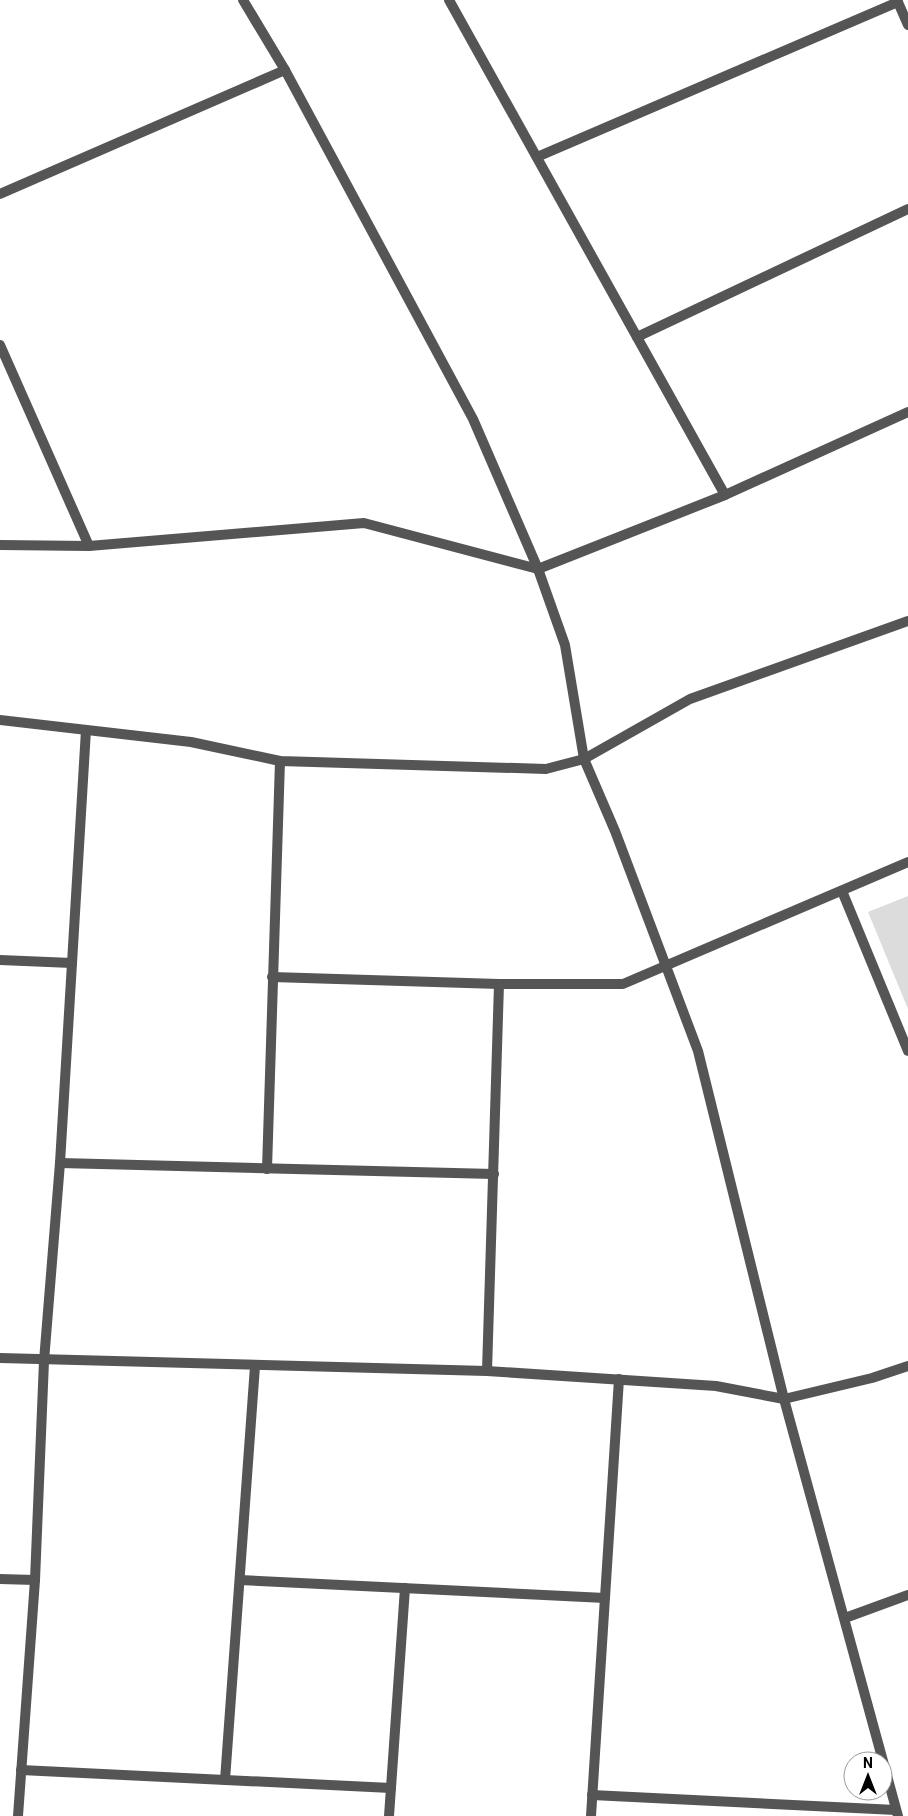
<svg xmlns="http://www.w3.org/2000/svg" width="908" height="1816" viewBox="0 0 908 1816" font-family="Roboto,sans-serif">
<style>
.green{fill:#dcdcdc}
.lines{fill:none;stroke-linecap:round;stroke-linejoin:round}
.street{stroke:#555;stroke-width:10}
</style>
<rect width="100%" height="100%" fill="#fff"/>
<polygon class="green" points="908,896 908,1009 868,912"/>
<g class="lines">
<g class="street">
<polyline points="243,0 285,70 473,419 538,569 565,645 584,759 615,831 698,1051 784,1399 898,1816"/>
<polyline points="449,0 725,495"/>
<polyline points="897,0 908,25"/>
<polyline points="537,157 898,2"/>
<polyline points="0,194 285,70"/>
<polyline points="637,337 908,209"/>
<polyline points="0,345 89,546"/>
<polyline points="0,545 89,546 364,523 538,569 725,495 908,412"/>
<polyline points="0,720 191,742 280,761 546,769 584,759 690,699 908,621"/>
<polyline points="842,891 908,1051"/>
<polyline points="0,960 72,963"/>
<polyline points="272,977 499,984 623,984 908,862"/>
<polyline points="60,1163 494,1174"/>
<polyline points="267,1169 280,761"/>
<polyline points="0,1358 487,1371 716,1386 784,1399 872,1378 908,1366"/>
<polyline points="487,1371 499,984"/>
<polyline points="0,1579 35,1580"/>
<polyline points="240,1580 605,1598"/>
<polyline points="845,1618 908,1595"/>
<polyline points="21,1770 391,1788"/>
<polyline points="225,1780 255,1366"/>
<polyline points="592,1795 896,1810"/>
<polyline points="18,1816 35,1580 44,1361 60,1163 86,730"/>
<polyline points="389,1816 405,1588"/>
<polyline points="591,1816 619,1379"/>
</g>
</g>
<g transform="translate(868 1776)"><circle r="24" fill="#ffffff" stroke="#999999"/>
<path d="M0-4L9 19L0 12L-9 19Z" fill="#000000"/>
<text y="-8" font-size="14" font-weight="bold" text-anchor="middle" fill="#000000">N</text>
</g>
</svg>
